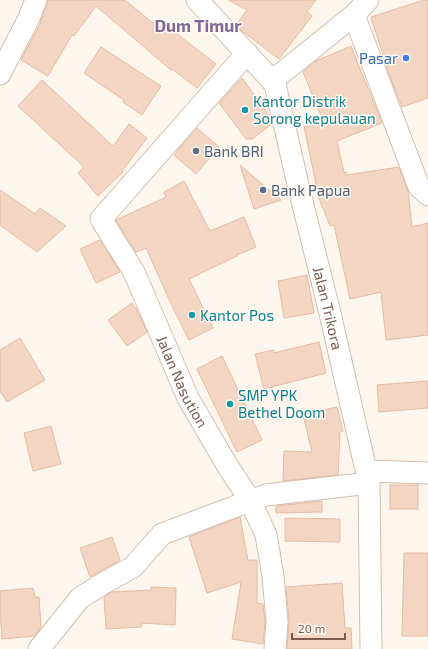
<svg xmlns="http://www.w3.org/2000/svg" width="428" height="649" viewBox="0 0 428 649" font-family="'Exo 2',sans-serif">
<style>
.building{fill:#f3d5c3;stroke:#e6bba3}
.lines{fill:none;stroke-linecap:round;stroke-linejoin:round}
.street-casing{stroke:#d1beb0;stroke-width:23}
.street{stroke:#fff;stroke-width:21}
.shop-dot{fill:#3f7fe0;stroke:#fffaf3;stroke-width:1.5}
.culture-dot{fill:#0f9aa8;stroke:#fffaf3;stroke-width:1.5}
.service-dot{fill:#5c6f8a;stroke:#fffaf3;stroke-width:1.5}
.labels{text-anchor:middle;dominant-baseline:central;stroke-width:3;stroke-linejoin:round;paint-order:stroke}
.shop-label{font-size:15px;fill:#366cbe;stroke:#fffaf3;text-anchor:end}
.culture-label{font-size:15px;fill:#0d838f;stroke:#fffaf3;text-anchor:start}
.service-label{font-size:15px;fill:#4e5e75;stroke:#fffaf3;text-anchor:start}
.street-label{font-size:15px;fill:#7a5c4d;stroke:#fffaf3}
.quarter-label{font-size:17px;font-weight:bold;fill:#846695;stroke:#fffaf3}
</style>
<rect width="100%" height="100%" fill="#fdf6ec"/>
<g class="building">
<polygon points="48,0 125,0 159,28 163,23 216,64 197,88 172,69 171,70 96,6 74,36 72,35 48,76 21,60 40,24"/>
<polygon points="228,0 316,0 307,12 312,16 279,59 243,32 236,25 247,10"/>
<polygon points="424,0 428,0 428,98 402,107 389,74 371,17"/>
<polygon points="351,46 382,123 337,141 344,173 346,172 347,175 399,167 408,191 412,227 428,223 428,335 386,340 381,292 350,299 334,225 330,226 319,198 304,127 324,123 303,72 316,61"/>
<polygon points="101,47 161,86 142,115 123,102 124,100 84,73"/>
<polygon points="242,78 270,117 272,124 252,139 246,139 219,103"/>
<polygon points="42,80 113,146 129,124 147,138 122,171 123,172 98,196 78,173 84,167 18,106"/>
<polygon points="197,128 219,147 196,174 174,155"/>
<polygon points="240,165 281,200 254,209"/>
<polygon points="184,181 210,231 244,217 256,247 237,255 237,256 189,279 213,328 189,340 173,308 146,248 136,252 116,220 166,197 164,192"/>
<polygon points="0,190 35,214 40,208 66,226 37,252 0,225"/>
<polygon points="100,240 120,272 96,283 80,249"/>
<polygon points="307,275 314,313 284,318 278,281"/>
<polygon points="132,303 137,310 147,332 127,346 108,320"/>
<polygon points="20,338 45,380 7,402 0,391 0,350"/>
<polygon points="319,342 326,373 264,389 255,354 274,350 274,353"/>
<polygon points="222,356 262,440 237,452 197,369"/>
<polygon points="428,381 428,408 379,412 377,385"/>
<polygon points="337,407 343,431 340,432 338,475 283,481 284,451 312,452 303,415"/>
<polygon points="51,426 61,464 33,471 24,433"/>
<rect x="390" y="485" width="28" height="24"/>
<polygon points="322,501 322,512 276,513 276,506"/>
<polygon points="240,517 248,560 257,560 257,603 263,604 265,622 263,644 232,639 241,582 207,593 189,537"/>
<polygon points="285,518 340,519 340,542 285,541"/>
<polygon points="112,537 120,560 90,577 80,548"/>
<polygon points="404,553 428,553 428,636 402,636"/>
<polygon points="342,583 345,628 351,628 352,649 287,649 289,621 286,587"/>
<polygon points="151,587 176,588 175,625 141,623 141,627 106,629 104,597 112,592 151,590"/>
<polygon points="33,588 35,597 39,597 41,627 34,636 2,639 0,611 0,591"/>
</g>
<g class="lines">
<g class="street-casing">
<g id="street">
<path id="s1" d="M197,0L275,84L299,189L329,309L369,483L371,649"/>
<polyline points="354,15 419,187 428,195"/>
<path id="s2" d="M247,53L101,219L134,272L188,398L227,465L250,500L266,535L273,576L277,622L275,649"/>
<polyline points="0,74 29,18 36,0"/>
<polyline points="272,81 354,15 368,0"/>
<polyline points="367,471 428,473"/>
<polyline points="39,649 80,598 104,583 133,567 162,534 266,495 369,483"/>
</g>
</g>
<use href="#street" class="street"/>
</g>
<circle class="shop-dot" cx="406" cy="58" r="4"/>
<g class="culture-dot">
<circle cx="245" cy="110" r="4"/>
<circle cx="192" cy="315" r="4"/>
<circle cx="230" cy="404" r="4"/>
</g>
<g class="service-dot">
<circle cx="196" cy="151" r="4"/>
<circle cx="263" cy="190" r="4"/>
</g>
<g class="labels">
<g class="shop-label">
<text x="398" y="58">Pasar</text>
</g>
<g class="culture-label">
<text x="253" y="101">Kantor Distrik<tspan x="253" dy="17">Sorong kepulauan</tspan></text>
<text x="200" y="315">Kantor Pos</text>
<text x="238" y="395">SMP YPK<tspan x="238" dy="17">Bethel Doom</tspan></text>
</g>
<g class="service-label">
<text x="204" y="151">Bank BRI</text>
<text x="271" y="190">Bank Papua</text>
</g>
<g class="street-label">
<text stroke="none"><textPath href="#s1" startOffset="345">Jalan Trikora</textPath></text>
<text stroke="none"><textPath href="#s2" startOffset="403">Jalan Nasution</textPath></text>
</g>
<g class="quarter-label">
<text x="198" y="25">Dum Timur</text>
</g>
</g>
<path d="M292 633v6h53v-6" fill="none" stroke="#7a5c4d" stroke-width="2"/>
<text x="298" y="633" font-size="12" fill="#7a5c4d" stroke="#fffaf3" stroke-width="3" paint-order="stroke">20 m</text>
</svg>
